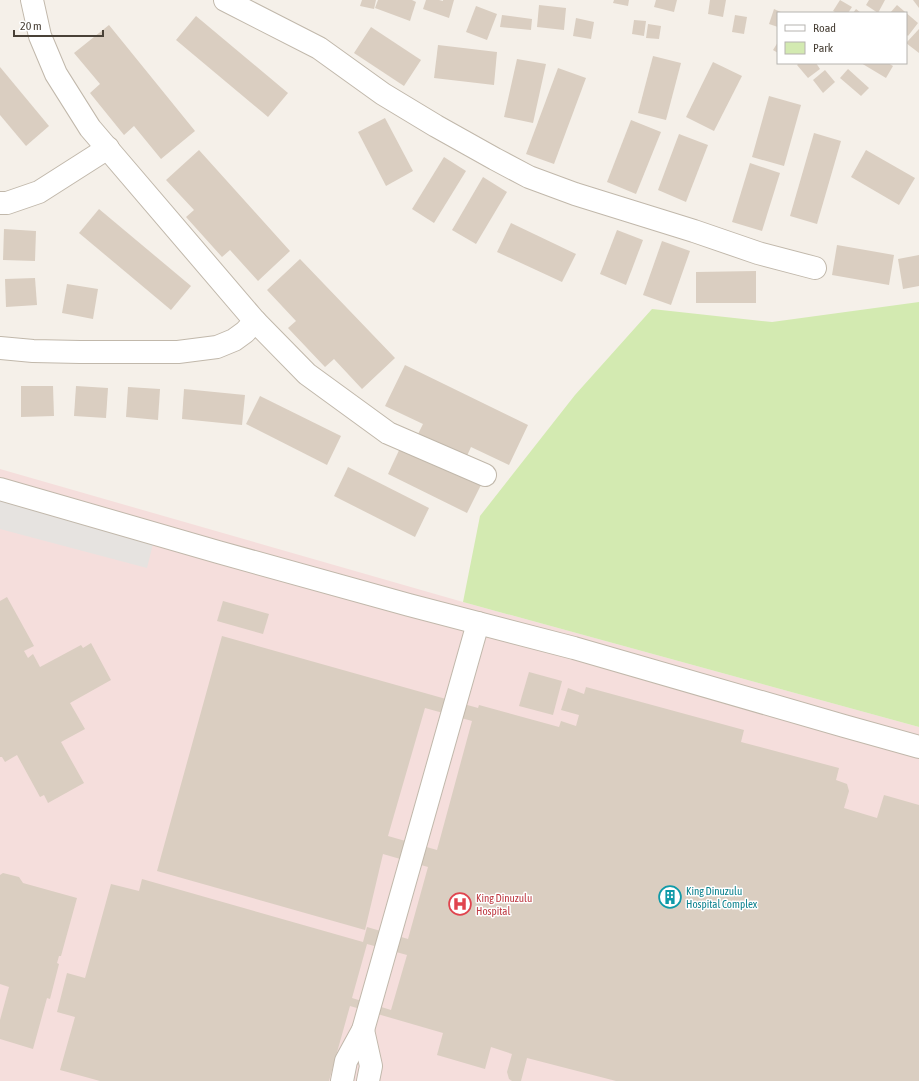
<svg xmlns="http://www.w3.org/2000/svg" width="919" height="1081" viewBox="0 0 919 1081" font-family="'Asap Condensed',sans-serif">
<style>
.medical{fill:#f5dedc}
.green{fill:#d3eab1}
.parking{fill:#e6e3e0}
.building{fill:#dacec1;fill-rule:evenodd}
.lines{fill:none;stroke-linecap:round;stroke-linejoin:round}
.minor-casing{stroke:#c1b8ab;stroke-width:24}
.minor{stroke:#fff;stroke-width:22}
.labels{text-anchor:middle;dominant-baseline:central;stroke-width:3;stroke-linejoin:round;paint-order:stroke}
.culture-label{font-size:11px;fill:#0d838f;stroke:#fff;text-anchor:start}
.health-label{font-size:11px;fill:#be3a42;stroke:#fff;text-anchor:start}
</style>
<rect width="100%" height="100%" fill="#f5f0e9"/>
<polygon class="medical" points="0,469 463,602 919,727 919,1081 0,1081"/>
<polygon class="green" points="919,302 919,727 463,602 480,516 575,395 652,309 772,322"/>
<polygon class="parking" points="0,487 157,528 147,568 0,529"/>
<g class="building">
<polygon points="362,0 376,0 374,9 360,6"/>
<polygon points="378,0 412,0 416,2 410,21 375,8"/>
<polygon points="426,0 439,0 443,1 443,0 454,0 449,18 423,9"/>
<polygon points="614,0 629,0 628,6 613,3"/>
<polygon points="656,0 677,0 674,12 654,7"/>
<polygon points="710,0 726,0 723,17 708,14"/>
<polygon points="840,0 852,7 848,13 837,13 833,11"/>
<polygon points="869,0 885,0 878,13 866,5"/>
<polygon points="913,0 919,0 919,8"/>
<polygon points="539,5 566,8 564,30 537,27"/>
<polygon points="897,5 918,23 908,36 906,34 906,13 890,13"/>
<polygon points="476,6 497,14 487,40 466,32"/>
<polygon points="774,9 783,13 778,13 778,27 769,24"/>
<polygon points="856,9 861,13 853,13"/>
<polygon points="502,15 532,19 531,30 500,27"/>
<polygon points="735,15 747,17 744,34 732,32"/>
<polygon points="196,16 288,93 268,117 176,40"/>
<polygon points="576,18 594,22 591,39 573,36"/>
<polygon points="634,20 646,21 644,36 632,34"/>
<polygon points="648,24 661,26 659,39 646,38"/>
<polygon points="109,25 195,131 161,159 134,126 124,135 90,93 100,84 74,53"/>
<polygon points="371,27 421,60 404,86 354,53"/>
<polygon points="919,29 919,53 906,43"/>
<polygon points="778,42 778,53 773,50"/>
<polygon points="438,45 497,52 494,85 434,78"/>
<polygon points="653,56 681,63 666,120 638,113"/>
<polygon points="517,59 546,64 533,123 504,117"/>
<polygon points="713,62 742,76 714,131 686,117"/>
<polygon points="799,63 816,63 820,69 808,78 797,65"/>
<polygon points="861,63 888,63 893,66 886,78"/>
<polygon points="0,67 49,126 26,146 0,115"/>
<polygon points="558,68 586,78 554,164 526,154"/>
<polygon points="848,69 869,88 861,96 840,78"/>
<polygon points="825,70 835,82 823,93 813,80"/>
<polygon points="769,96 801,105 784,166 752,157"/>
<polygon points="385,118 413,171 386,186 358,132"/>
<polygon points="631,120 661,132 636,194 607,182"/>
<polygon points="814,133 841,141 817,224 790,216"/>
<polygon points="679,134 708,145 686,202 658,190"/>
<polygon points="199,150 290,251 258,281 230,250 222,257 186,217 194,210 166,180"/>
<polygon points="866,150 915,178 899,205 851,177"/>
<polygon points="444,157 466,171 434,223 412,209"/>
<polygon points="750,163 780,173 762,231 732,222"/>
<polygon points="483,177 507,192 476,244 452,230"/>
<polygon points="99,209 191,286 171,310 79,233"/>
<polygon points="511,223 576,254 562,282 497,252"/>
<polygon points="4,229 36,231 35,261 3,260"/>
<polygon points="617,230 643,240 626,285 600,274"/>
<polygon points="662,241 690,251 671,305 643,295"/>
<polygon points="837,245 894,255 889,285 832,275"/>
<polygon points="919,255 919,286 903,289 898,259"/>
<polygon points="300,259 395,358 362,389 334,359 325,367 288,328 296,321 267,290"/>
<polygon points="756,271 756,303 696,303 696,272"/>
<polygon points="35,278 37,305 6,307 5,279"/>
<polygon points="67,284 98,289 93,319 62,313"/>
<polygon points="405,365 528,425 509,465 471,447 466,458 418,434 423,424 385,406"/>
<polygon points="21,386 53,386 54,416 21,417"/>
<polygon points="76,386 108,388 106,418 74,416"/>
<polygon points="128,387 160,389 158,420 126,417"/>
<polygon points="184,389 245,395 242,425 182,419"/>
<polygon points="260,396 341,436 327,465 246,424"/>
<polygon points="401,446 481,485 467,513 388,474"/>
<polygon points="348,467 429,508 415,537 334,496"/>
<polygon points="7,597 34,646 24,651 28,658 33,654 40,667 81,645 83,648 91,643 111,680 70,703 85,729 61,742 84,783 48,803 44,795 40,797 17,755 5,762 2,757 0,757 0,601"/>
<polygon points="223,601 269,614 263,634 217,621"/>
<path d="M222,636L478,708L479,705L559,727L561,721L576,726L579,715L561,710L568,688L584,694L586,687L744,730L741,742L839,768L836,780L847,784L849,791L844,808L877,818L884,795L919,805V1081H616L527,1058L521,1081H512L509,1079L507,1072L512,1054L491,1047L485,1069L437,1055L443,1033L350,1006L329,1081H100L60,1070L75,1017L57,1012L67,973L85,978L111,884L139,891L142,879L363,942L367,927L408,939L428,867L383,854L365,930L157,871ZM425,708L472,721L437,850L388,836ZM367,944L407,955L391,1010L352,998Z"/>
<polygon points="529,672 562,681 553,715 519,706"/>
<polygon points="3,873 19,877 23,883 77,898 61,956 59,956 57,963 59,964 50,999 47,998 33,1049 0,1039 0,1020 9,987 0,984 0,875"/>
</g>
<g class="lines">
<g class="minor-casing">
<g id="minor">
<polyline points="32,0 40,36 56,74 90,128 255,321 307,374 388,433 485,475"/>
<polyline points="225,0 319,48 383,94 436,126 495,159 529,177 575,194 694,231 758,253 815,268"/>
<polyline points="0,203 7,203 39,192 108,148"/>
<polyline points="0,348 33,351 80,352 178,352 217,347 234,340 245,332 255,321"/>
<polyline points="0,489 218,552 409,605 574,648 844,726 919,747"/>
<polyline points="363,1030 371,1066 368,1081"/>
<polyline points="342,1081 346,1061 363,1030 478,623"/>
</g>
</g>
<use href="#minor" class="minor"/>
</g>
<defs>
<g id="building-ring" transform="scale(1.15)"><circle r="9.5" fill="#fff" stroke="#0f9aa8" stroke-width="1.5"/><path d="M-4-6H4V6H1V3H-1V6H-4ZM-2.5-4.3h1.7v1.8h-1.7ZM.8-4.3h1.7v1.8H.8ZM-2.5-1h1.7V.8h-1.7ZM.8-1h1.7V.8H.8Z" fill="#0f9aa8"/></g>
<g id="hospital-ring" transform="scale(1.15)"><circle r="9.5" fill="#fff" stroke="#e0444e" stroke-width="1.5"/><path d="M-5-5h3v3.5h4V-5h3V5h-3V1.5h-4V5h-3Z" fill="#e0444e"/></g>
</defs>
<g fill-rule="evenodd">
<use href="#building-ring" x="670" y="897"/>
<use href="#hospital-ring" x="460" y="904"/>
</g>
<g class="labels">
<g class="culture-label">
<text x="686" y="891">King Dinuzulu<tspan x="686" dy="13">Hospital Complex</tspan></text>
</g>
<g class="health-label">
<text x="476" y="898">King Dinuzulu<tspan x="476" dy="13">Hospital</tspan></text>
</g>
</g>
<rect x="777" y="12" width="130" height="52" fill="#ffffff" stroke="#b6b3af"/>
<rect x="785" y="25" width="20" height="6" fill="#ffffff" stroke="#b6b3af"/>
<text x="813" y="32" font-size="12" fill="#494137">Road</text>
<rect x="785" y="42" width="20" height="12" fill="#d3eab1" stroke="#b6b3af"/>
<text x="813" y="52" font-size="12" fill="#494137">Park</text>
<path d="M14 30v6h89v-6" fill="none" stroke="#494137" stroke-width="2"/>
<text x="20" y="30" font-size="12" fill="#494137" stroke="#ffffff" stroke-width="3" paint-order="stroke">20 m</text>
</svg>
